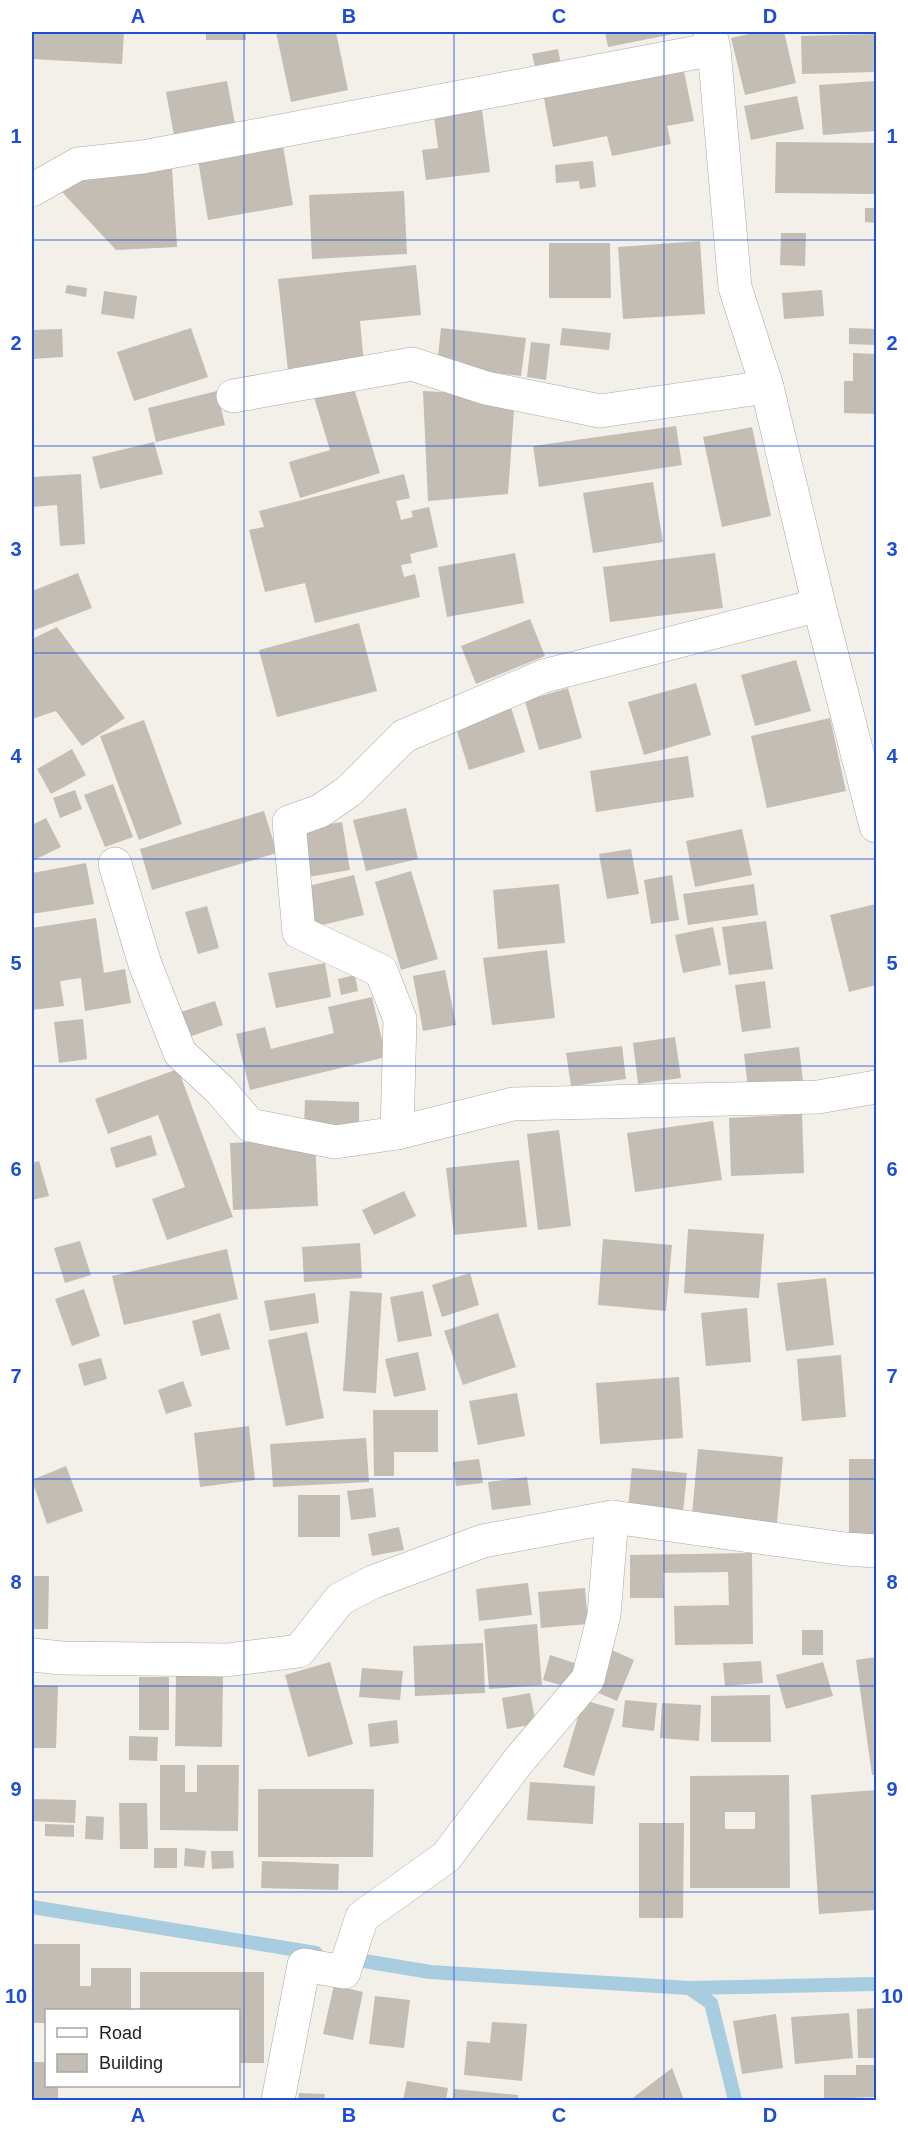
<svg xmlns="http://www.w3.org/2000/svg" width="908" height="2132" viewBox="0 0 908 2132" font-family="Arial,sans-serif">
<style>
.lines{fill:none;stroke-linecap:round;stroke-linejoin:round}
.stream{stroke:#a8cde1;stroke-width:14}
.building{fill:#c3bdb4;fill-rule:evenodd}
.minor-casing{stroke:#a9a9a9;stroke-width:34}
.minor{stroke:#fff;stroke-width:33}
.grid{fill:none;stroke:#1d4ed8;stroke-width:1.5;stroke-opacity:0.55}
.neatline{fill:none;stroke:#1d4ed8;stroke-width:2}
.grid-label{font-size:20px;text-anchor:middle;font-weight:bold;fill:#1d4ed8}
</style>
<rect width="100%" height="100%" fill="#f2f0e8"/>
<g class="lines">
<g class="stream">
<polyline points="32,1907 316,1953"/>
<polyline points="346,1958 430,1972 689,1988 876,1984"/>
<polyline points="689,1988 711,2003 735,2100"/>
</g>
</g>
<g class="building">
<polygon points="32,32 124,32 122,64 32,59"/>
<rect x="206" y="32" width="40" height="8"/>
<polygon points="276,32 336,32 348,90 291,102"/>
<polygon points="605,32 677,32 678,33 608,47"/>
<polygon points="758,32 784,32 796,83 745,95 731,38"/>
<polygon points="876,34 876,72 802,74 801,36"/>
<polygon points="558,49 561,65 536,71 532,54"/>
<polygon points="683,66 694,121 667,126 671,144 612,156 607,136 553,147 543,93"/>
<polygon points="227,81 235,124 174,135 166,92"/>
<polygon points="876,81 876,131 823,135 819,85"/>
<polygon points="797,96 804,129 751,140 744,106"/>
<polygon points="482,110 490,172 426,180 422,150 438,148 434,116"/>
<polygon points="282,140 293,205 208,220 197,154"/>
<polygon points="776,142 876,143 876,194 775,193"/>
<polygon points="593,161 596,187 580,189 579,181 556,183 555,165"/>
<polygon points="172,168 177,247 116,250 62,192 81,175"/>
<polygon points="404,191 407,254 312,259 309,195"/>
<polygon points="865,208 876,208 876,223 865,222"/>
<polygon points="781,233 806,233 805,266 780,265"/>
<polygon points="700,241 705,314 623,319 618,247"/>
<polygon points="549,243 610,243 611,298 549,298"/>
<polygon points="416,265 421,315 360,321 364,364 288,371 278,279"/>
<polygon points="67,285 87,288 86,297 65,293"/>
<polygon points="822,290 824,316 784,319 782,293"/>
<polygon points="104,291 137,296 134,319 101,314"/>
<polygon points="191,328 208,377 134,401 117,352"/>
<polygon points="441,328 526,338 521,376 437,366"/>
<polygon points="562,328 611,333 609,350 560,345"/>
<polygon points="849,328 876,329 876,345 849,344"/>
<polygon points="62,329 63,357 32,359 32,330"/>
<polygon points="531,342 550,344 546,380 527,377"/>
<polygon points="853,353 876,354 876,414 844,413 844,381 853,381"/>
<polygon points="352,382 380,473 300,498 289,462 330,450 313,394"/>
<polygon points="217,391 225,425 156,442 148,408"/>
<polygon points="423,391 515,396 508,494 428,501"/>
<polygon points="676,426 682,465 539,487 533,446"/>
<polygon points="752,427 771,516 722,527 703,437"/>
<polygon points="154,442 163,474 100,489 92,457"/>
<polygon points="81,474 85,544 60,546 57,505 32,507 32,477"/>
<polygon points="404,474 410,498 396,501 401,520 413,517 411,511 429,507 438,547 410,554 412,563 401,565 404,577 415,574 420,597 315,623 305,583 265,592 249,530 264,527 259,511"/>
<polygon points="653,482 663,542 593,553 583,493"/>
<polygon points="515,553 524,603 447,617 438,567"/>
<polygon points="715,553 723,608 610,622 603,567"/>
<polygon points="78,573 92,608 32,631 32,591"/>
<polygon points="530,619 545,656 476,684 461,646"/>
<polygon points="359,623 377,691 277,717 259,650"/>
<polygon points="57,627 125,718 82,746 56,711 32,719 32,639"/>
<polygon points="796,660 811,711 755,726 741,675"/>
<polygon points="696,683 711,735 644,755 628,702"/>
<polygon points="568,688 582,738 539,750 525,701"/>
<polygon points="510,704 525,752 469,770 454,722"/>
<polygon points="830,718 846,791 767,808 751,736"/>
<polygon points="144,720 182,824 139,840 100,736"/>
<polygon points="72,749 86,775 51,794 37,769"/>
<polygon points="688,756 694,797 596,812 590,771"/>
<polygon points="113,784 133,837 105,847 84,795"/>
<polygon points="75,790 82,809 60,818 53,798"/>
<polygon points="406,808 418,859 366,871 353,820"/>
<polygon points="264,811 277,853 152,890 140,849"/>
<polygon points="46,818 61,847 32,861 32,825"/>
<polygon points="342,822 350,870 308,877 299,829"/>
<polygon points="742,829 752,875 695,887 686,841"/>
<polygon points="631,849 639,894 607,899 599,854"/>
<polygon points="86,863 94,904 32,914 32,873"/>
<polygon points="411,871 438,959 401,970 375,882"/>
<polygon points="354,875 364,915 314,927 304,887"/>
<polygon points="672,875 679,920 651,924 644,880"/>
<polygon points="559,884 565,943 498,949 493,890"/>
<polygon points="754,884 758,915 688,925 683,894"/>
<polygon points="876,904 876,985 849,992 830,915"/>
<polygon points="207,906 219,948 198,954 185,912"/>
<polygon points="96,918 104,973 125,969 131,1003 85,1011 81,978 60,981 64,1006 32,1010 32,928"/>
<polygon points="766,921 773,969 729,975 722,927"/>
<polygon points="713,927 721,965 683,973 675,935"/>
<polygon points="547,950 555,1018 492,1025 483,958"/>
<polygon points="325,963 331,997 276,1008 268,973"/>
<polygon points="445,970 456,1025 423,1031 413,976"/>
<polygon points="355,975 358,991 341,995 338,979"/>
<polygon points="765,981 771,1028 742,1032 735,985"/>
<polygon points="372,997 386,1057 250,1090 236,1034 265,1027 271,1049 334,1033 328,1007"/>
<polygon points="215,1001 223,1025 189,1037 181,1012"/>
<polygon points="83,1019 87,1059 59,1063 54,1022"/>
<polygon points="675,1037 681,1078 638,1084 633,1043"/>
<polygon points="622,1046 626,1079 571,1086 566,1053"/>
<polygon points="799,1047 803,1081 748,1088 744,1054"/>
<polygon points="178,1069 233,1217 167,1240 152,1199 185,1187 158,1115 108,1134 95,1099"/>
<polygon points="305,1100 359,1102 359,1130 304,1128"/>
<polygon points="802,1114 804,1173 731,1176 729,1118"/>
<polygon points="713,1121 722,1180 635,1192 627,1133"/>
<polygon points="559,1130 571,1226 538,1230 527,1134"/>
<polygon points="151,1135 157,1155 116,1168 110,1148"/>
<polygon points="315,1139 318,1206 233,1210 230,1143"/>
<polygon points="519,1160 527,1227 454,1235 446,1168"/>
<polygon points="39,1161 49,1196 32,1200 32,1163"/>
<polygon points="404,1191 416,1216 374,1235 362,1210"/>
<polygon points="688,1229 764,1234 759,1298 684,1293"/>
<polygon points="603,1239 672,1245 666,1311 598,1305"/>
<polygon points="80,1241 91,1275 65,1283 54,1248"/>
<polygon points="360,1243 362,1278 304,1282 302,1247"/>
<polygon points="227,1249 238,1299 124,1325 112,1276"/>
<polygon points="470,1273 479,1305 442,1317 432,1285"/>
<polygon points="826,1278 834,1345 786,1351 777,1283"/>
<polygon points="84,1289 100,1336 72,1346 55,1299"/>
<polygon points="350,1291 382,1293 376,1393 343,1391"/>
<polygon points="423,1291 432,1336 398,1342 390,1297"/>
<polygon points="315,1293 319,1323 270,1331 264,1301"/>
<polygon points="747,1308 751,1362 706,1366 701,1313"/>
<polygon points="220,1313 230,1349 201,1356 192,1321"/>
<polygon points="498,1313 516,1367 463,1385 444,1331"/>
<polygon points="307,1332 324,1418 286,1426 268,1340"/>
<polygon points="418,1352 426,1390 394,1397 385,1359"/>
<polygon points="841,1355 846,1417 802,1421 797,1359"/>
<polygon points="101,1358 107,1379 84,1386 78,1364"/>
<polygon points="679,1377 683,1438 600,1444 596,1383"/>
<polygon points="183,1381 192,1406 166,1414 158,1390"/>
<polygon points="517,1393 525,1436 478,1445 469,1401"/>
<polygon points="373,1410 438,1410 438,1452 394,1452 394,1476 374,1476"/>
<polygon points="249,1426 255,1480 200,1487 194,1433"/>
<polygon points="366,1438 369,1482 273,1487 270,1444"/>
<polygon points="698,1449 783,1457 776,1533 691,1525"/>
<polygon points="479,1459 483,1483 456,1486 453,1462"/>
<rect x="849" y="1459" width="27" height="80"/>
<polygon points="66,1466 83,1511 47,1524 32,1480"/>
<polygon points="632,1468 687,1473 683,1513 628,1508"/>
<polygon points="527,1477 531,1505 492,1510 488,1482"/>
<polygon points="373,1488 376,1517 351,1520 347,1491"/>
<rect x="298" y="1495" width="42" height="42"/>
<polygon points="399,1527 404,1550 372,1556 368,1534"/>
<polygon points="752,1553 753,1644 675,1645 674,1606 729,1605 728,1572 663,1573 664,1598 630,1598 630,1555"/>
<polygon points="32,1576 49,1576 48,1629 32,1629"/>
<polygon points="528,1583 532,1615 479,1621 476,1589"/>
<polygon points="585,1588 588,1624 541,1628 538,1592"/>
<polygon points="537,1624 542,1685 489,1689 484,1629"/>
<rect x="802" y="1630" width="21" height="25"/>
<polygon points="483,1643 485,1693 415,1696 413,1646"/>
<polygon points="612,1650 634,1660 617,1701 594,1691"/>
<polygon points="550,1655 581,1665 574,1689 543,1680"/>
<polygon points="876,1657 876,1774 872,1775 856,1660"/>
<polygon points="761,1661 763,1683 725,1686 723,1663"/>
<polygon points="330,1662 353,1744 308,1757 285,1675"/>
<polygon points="823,1662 833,1696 786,1709 776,1675"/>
<polygon points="362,1668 403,1671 400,1700 359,1697"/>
<polygon points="176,1675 223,1675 222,1747 175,1746"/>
<rect x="139" y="1677" width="30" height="53"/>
<polygon points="32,1685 58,1686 56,1748 32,1748"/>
<polygon points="530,1693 536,1724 507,1729 502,1698"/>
<polygon points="770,1695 771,1742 711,1742 711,1696"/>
<polygon points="583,1700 615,1709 594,1776 563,1767"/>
<polygon points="625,1700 657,1703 654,1731 622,1727"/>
<polygon points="662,1703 701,1705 699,1741 660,1738"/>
<polygon points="397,1720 399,1743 370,1747 368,1724"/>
<polygon points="129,1736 158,1737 157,1761 129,1760"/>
<polygon points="160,1765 185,1765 185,1792 197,1792 197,1765 239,1765 238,1831 160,1830"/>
<path d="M789,1775L790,1888H690V1776ZM725,1812H755V1829H725Z"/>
<polygon points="530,1782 595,1786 593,1824 527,1820"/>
<polygon points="258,1789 374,1789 373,1857 258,1857"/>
<polygon points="876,1790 876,1910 819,1914 811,1795"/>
<polygon points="32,1799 76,1800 75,1823 32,1821"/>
<polygon points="119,1803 147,1803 148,1849 120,1849"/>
<polygon points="86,1816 104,1817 103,1840 85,1839"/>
<polygon points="639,1823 684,1823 683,1918 639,1918"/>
<polygon points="45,1824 74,1825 74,1837 45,1836"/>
<rect x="154" y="1848" width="23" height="20"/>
<polygon points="185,1848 206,1851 204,1868 184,1866"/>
<polygon points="211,1851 233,1851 234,1868 212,1869"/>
<polygon points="262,1861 339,1864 338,1890 261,1888"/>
<polygon points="32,1944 80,1944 80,1986 91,1986 91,1968 131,1968 131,2010 46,2010 46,2023 32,2023"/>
<polygon points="140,1972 264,1972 264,2063 238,2063 238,2010 140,2010"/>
<polygon points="334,1985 363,1992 353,2040 323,2034"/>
<polygon points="375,1996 410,2000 404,2048 369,2044"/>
<polygon points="876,2008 876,2058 858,2058 857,2009"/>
<polygon points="849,2013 853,2058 795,2064 791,2017"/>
<polygon points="776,2014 783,2068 742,2074 733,2021"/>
<polygon points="492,2022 527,2024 522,2081 464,2075 467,2041 490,2043"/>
<polygon points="32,2062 46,2062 46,2086 58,2086 58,2100 32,2100"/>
<polygon points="856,2065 876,2065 876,2097 824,2099 824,2075 856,2075"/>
<polygon points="672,2068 684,2100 630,2100"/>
<polygon points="407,2081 448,2088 446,2100 403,2100"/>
<polygon points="454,2089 518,2095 518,2100 453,2100"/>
<polygon points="299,2093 325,2094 324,2100 298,2100"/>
</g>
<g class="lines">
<g class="minor-casing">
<g id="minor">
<polyline points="710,32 714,49 735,287 767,387 819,605 876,826"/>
<polyline points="32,190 78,164 143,157 714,49"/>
<polyline points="233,396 412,364 486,388 600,411 767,387"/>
<polyline points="819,605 544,676 404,736 349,791 320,811 289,822 299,932 381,971 400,1019 397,1133 513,1104 818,1097 876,1087"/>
<polyline points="115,864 145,964 180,1053 220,1090 250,1125 335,1142 397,1133"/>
<polyline points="32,1655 62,1658 227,1660 299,1651 340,1599 373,1582 483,1541 612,1517 845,1549 876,1551"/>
<polyline points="278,2100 304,1965 344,1972 362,1917 446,1857 520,1759 588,1679 604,1615 612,1517"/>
</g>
</g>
<use href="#minor" class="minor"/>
</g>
<path class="grid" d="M244,32V2100M454,32V2100M664,32V2100M32,240H876M32,446H876M32,653H876M32,859H876M32,1066H876M32,1273H876M32,1479H876M32,1686H876M32,1892H876"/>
<rect width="908" height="2132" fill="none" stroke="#ffffff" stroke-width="66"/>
<rect x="45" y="2009" width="195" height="78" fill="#ffffff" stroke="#a7a7a7" stroke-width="1.5"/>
<rect x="57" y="2028" width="30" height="9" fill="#ffffff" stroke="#a7a7a7" stroke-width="1.5"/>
<text x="99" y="2039" font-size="18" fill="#222222">Road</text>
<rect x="57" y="2054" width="30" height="18" fill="#c3bdb4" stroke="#a7a7a7" stroke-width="1.5"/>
<text x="99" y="2069" font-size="18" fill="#222222">Building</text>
<rect x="33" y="33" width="842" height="2066" class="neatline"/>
<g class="grid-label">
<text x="138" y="23">A</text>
<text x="349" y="23">B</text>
<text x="559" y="23">C</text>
<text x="770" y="23">D</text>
<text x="16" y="143">1</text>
<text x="892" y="143">1</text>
<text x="16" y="350">2</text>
<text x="892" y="350">2</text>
<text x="16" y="556">3</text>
<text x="892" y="556">3</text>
<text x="16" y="763">4</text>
<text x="892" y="763">4</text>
<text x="16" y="970">5</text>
<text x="892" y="970">5</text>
<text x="16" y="1176">6</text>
<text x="892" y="1176">6</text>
<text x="16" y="1383">7</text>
<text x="892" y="1383">7</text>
<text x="16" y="1589">8</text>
<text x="892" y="1589">8</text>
<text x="16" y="1796">9</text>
<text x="892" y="1796">9</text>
<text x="16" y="2003">10</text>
<text x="892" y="2003">10</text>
<text x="138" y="2122">A</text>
<text x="349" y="2122">B</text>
<text x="559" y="2122">C</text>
<text x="770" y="2122">D</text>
</g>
</svg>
